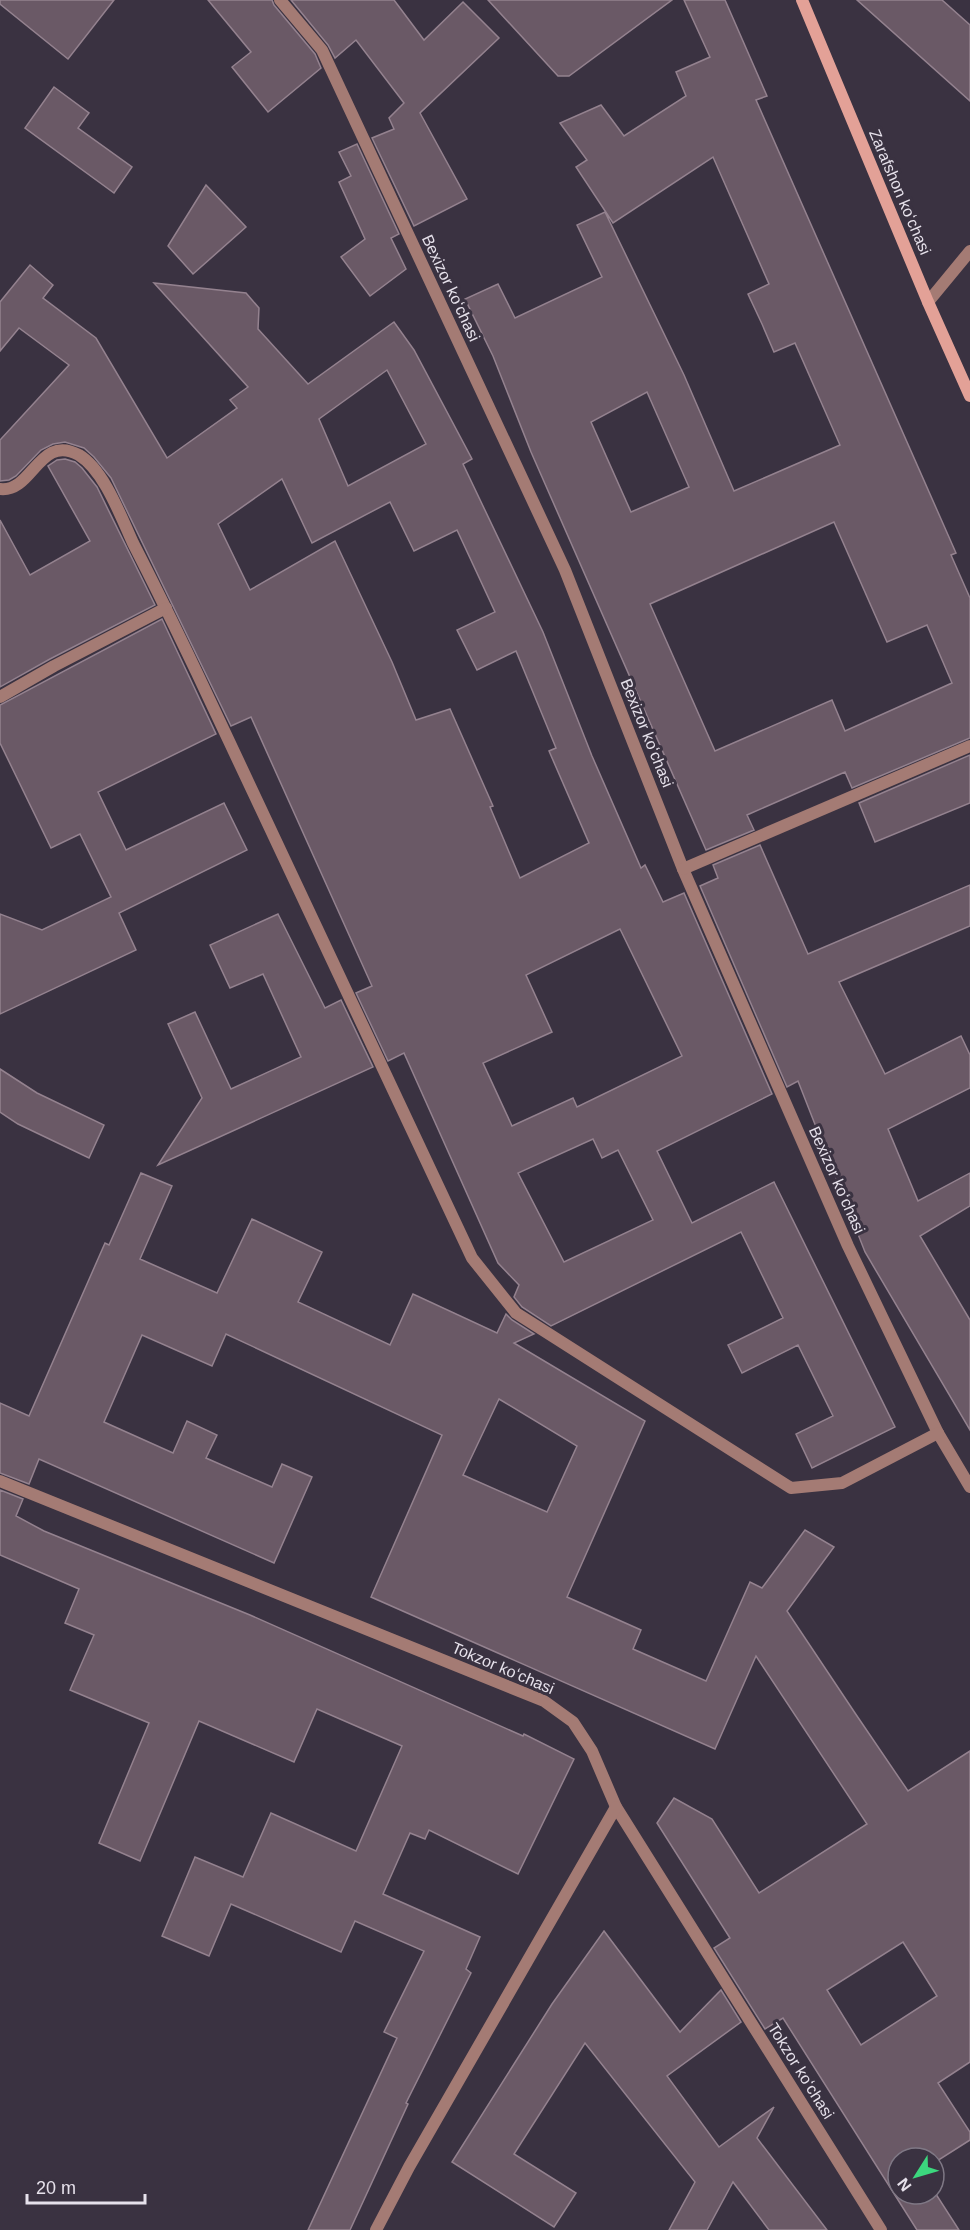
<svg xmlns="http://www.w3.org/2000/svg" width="970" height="2230" viewBox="0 0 970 2230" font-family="Arial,sans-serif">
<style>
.building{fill:#6a5966;stroke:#94828f;stroke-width:1.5;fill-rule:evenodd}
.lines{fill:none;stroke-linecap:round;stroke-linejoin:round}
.minor{stroke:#a47b74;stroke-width:12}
.secondary{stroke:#e3a197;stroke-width:12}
.labels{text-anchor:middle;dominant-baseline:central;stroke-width:6;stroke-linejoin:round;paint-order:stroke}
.street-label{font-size:16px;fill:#e6e1eb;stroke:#3a3241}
</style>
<rect width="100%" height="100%" fill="#3a3241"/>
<g class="building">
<polygon points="0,0 114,0 68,59 0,4"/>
<polygon points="208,0 272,0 274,5 315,54 321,68 268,112 232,67 251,52"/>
<polygon points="291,0 394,0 424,40 463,2 499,38 420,113 467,199 414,226 372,138 394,129 389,118 404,103 356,40 335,58 328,45"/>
<polygon points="488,0 672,0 569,76 558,76"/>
<path d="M684,0H725L767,96L756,100L956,553L951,555L970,598V738L852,788L845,772L747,815L754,830L706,850L531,452L493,356L465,299L498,284L515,318L602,277L577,225L605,212L684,375L734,491L840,445L795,343L774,352L762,324L748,294L769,284L713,157L613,223L576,167L587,160L560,123L601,105L624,136L686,96L676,72L710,57ZM647,392L689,487L631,512L591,422ZM834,522L887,642L927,625L952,683L845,731L832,700L715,751L650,604Z"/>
<polygon points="857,0 942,0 970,25 970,101"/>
<polygon points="54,87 89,113 78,128 132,167 114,193 25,128"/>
<polygon points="357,144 399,234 391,238 406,269 370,296 341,257 365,239 339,182 351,176 339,152"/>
<polygon points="206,185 246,227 193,274 168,246"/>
<path d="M30,265L53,285L43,298L96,338L167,458L237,408L230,400L248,387L154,283L246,293L259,308L258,329L308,384L394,322L414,350L472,459L463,464L543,632L592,756L641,868L645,865L663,902L684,893L772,1094L657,1151L692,1223L774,1182L895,1427L812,1468L796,1434L833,1416L798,1345L742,1373L728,1345L783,1318L741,1232L551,1326L522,1307L514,1297L519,1285L498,1263L404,1053L388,1061L356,993L372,986L251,717L231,726L111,478L94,457L84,448L65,442L53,444L41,450L16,476L9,480L0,481V440L69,365L19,328L0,351V302ZM387,370L426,444L348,486L319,419ZM282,479L312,543L390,502L414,551L457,530L495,612L457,630L477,670L516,651L556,748L549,751L589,843L520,878L490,807L493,806L450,709L416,720L392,662L335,541L250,590L218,524ZM620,929L682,1056L577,1107L573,1098L512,1126L483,1063L552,1032L526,975ZM593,1139L602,1158L618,1150L653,1220L564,1262L518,1173Z"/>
<polygon points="65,459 75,462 82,468 97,487 155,605 50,659 0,687 0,520 30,575 90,541 48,466 57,460"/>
<polygon points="162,619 216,734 98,792 126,850 224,803 247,850 119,913 136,950 0,1014 0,914 42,930 111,897 80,834 51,848 0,743 0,705"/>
<polygon points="970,755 970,803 875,842 859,803"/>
<polygon points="760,845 808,954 970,885 970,926 839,982 885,1074 961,1036 970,1055 970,1088 888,1129 918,1201 970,1173 970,1206 920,1236 970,1320 970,1430 865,1252 798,1081 787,1087 700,886 718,878 713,865"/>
<polygon points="278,914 325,1008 341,1000 373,1067 158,1165 202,1098 168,1024 195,1012 231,1089 301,1057 263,974 230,988 210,945"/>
<polygon points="0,1069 37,1093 104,1125 89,1158 18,1124 0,1112"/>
<path d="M141,1173L172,1186L140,1259L217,1293L252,1219L322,1252L298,1302L390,1345L413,1294L497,1333L506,1314L512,1320L534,1334L514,1343L645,1421L567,1597L641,1630L633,1649L706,1681L750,1582L762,1588L805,1530L834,1547L787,1611L855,1713L908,1791L970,1751V2062L938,2083L970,2132V2140L934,2163V2158H898V2194H934V2191L959,2230H917L783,2018L765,2029L714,1948L730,1938L657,1823L674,1798L712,1819L759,1893L867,1824L756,1656L715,1749L371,1597L442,1435L226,1334L212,1366L142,1335L104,1422L173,1453L187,1421L217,1435L206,1458L272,1487L282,1464L312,1477L274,1563L39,1459L29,1484L0,1473V1403L29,1416L105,1243L109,1245ZM499,1399L577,1446L547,1512L463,1475ZM903,1942L937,1996L861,2045L827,1990Z"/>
<polygon points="0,1490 23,1499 16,1516 44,1531 250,1615 523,1736 524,1734 574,1759 518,1874 429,1830 425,1839 410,1833 383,1894 480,1937 466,1969 471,1973 406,2103 408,2104 350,2230 308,2230 397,2038 384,2032 424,1951 355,1921 341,1952 231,1904 209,1956 162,1936 195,1857 243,1877 271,1813 356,1851 402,1746 317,1709 294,1762 199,1721 140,1861 99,1843 149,1723 70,1690 94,1635 65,1623 79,1589 0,1555"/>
<polygon points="604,1931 680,2032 721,1990 741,2022 667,2076 719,2147 774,2107 757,2138 827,2230 769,2230 733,2182 707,2230 669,2230 695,2182 585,2043 514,2154 576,2193 554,2227 452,2162 552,2004"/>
</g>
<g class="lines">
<g class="minor">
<polyline points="280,0 322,50 565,570 683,869 848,1246 938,1433 970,1487"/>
<polyline points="928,302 970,251"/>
<path d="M0,489C33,493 39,433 79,455C104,470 121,517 133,543C155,586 176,629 197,673C288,868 380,1063 472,1258L516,1313L791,1488L842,1483L938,1433"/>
<polyline points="0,697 54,666 166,608"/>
<polyline points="683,869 970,746"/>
<polyline points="0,1481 544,1701 573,1722 592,1751 616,1807 881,2230"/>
<polyline points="376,2230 409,2167 616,1807"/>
</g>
<polyline class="secondary" points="802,0 928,302 970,396"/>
</g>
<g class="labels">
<g class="street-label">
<text transform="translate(900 192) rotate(67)">Zarafshon koʻchasi</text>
<text transform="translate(451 288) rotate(65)">Bexizor koʻchasi</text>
<text transform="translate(647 733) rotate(68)">Bexizor koʻchasi</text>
<text transform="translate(837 1180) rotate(66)">Bexizor koʻchasi</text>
<text transform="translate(503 1668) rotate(23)">Tokzor koʻchasi</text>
<text transform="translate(801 2071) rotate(58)">Tokzor koʻchasi</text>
</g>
</g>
<g transform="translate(916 2176) rotate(233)"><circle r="28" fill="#3a3241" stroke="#7f7885" stroke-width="1.5"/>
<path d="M0-4.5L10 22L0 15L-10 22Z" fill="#3cd77e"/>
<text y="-9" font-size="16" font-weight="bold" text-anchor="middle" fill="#e6e1eb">N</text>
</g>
<path d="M27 2194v9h118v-9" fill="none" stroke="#e6e1eb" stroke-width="3"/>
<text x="36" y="2194" font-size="18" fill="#e6e1eb" stroke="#3a3241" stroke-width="4.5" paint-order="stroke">20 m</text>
</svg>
